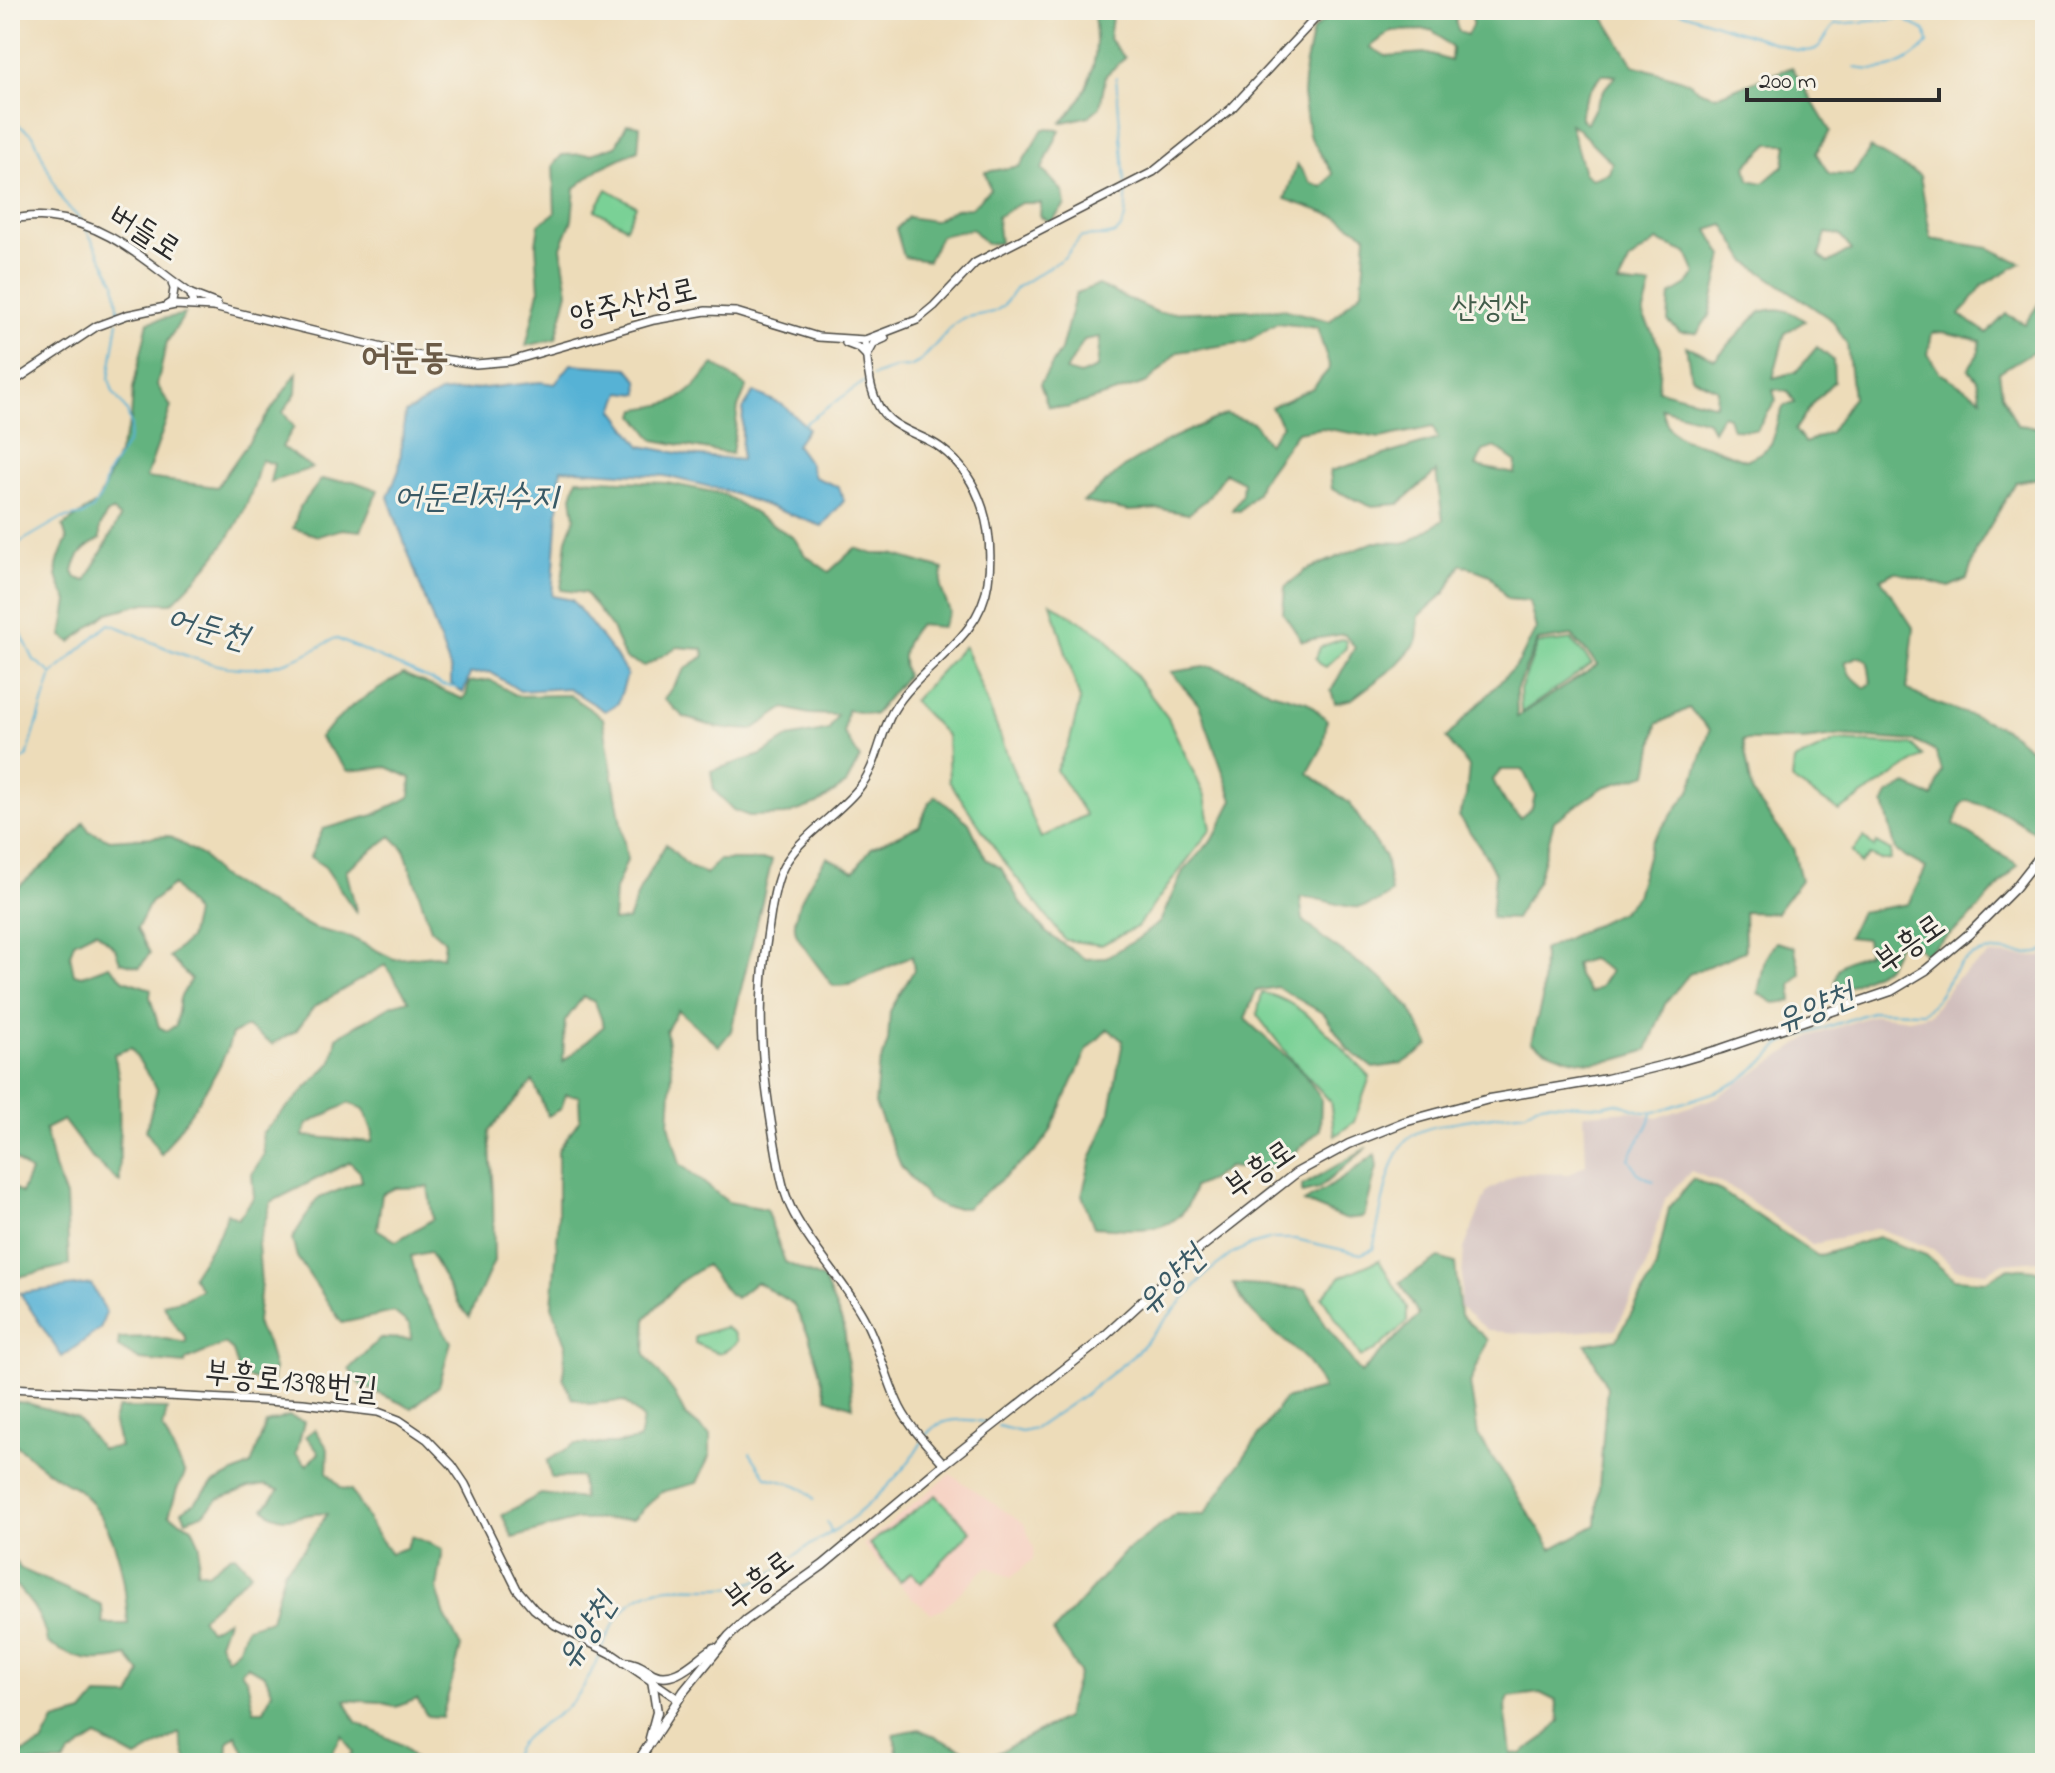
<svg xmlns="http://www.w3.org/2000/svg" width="2055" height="1773" viewBox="0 0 2055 1773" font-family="'Indie Flower','Poor Story',sans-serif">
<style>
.built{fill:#f6d2c3}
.industrial{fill:#d1bfbd}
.green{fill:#7ad196;stroke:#527e60;stroke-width:2}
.forest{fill:#63b37f;stroke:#476f55;stroke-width:2;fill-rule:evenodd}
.water{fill:#57b2d5;stroke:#416e80;stroke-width:2}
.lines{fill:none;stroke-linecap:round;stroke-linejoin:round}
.stream{stroke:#57b2d5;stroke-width:2}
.minor-casing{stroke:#484640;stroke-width:10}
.major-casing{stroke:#484640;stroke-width:11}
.minor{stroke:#fff;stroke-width:7}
.major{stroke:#fff;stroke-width:8}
.labels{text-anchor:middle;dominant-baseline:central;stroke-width:6;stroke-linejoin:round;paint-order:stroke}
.street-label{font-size:32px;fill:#2b2b2b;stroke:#f7f3e8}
.park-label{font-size:32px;fill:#435d4b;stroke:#f7f3e8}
.water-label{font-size:34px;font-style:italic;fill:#3a5a66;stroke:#f7f3e8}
.quarter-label{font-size:36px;font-weight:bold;fill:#6b5b47;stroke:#f7f3e8}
</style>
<rect width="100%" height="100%" fill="#f7f3e8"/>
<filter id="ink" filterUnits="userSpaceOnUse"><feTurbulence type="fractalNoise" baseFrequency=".0125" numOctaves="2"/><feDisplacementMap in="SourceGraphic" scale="16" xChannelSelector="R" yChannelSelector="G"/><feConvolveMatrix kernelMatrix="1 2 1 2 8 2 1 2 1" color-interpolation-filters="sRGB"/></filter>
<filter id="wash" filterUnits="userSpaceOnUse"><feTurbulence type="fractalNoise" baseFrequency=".006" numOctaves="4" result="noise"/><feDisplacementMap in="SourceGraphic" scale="32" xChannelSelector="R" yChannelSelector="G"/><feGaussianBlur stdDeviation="1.8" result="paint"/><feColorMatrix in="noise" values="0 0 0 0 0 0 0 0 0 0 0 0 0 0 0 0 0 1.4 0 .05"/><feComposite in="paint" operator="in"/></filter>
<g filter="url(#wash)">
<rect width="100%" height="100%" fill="#eddcb9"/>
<polygon class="built" points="950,1474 1024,1524 1034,1548 1033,1559 1011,1578 989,1567 983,1570 944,1608 931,1613 913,1599 863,1545"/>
<polygon class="industrial" points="2045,954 2045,1263 2038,1260 2004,1263 1986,1272 1955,1269 1933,1249 1878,1228 1812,1245 1734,1189 1691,1171 1665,1199 1645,1270 1616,1329 1537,1334 1489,1331 1460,1307 1464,1249 1487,1191 1520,1173 1570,1174 1586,1164 1584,1114 1632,1111 1657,1118 1717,1097 1811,1036 1874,1015 1910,1019 1930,1014 1957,978 1990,955 2041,957"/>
<g class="green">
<polygon points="607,189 636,206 626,227 595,210"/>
<path d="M1051,603L1106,637L1168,718L1205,796L1211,829L1137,927L1101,945L1065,940L1002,859L949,781L947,736L913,701L964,646C992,709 1013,775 1041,838L1086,815L1056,770L1070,740L1080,700Z"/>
<polygon points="1342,639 1346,641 1346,648 1326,667 1320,664 1316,658 1320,647"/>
<polygon points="1572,640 1592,664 1521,713 1520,690 1538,644"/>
<polygon points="1836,741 1912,745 1923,756 1839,811 1792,780 1794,761"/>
<polygon points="1864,837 1874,848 1876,843 1891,851 1890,860 1881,860 1870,855 1860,864 1852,852"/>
<path d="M1262,993C1303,999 1342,1049 1370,1077L1354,1122L1335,1136L1330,1101L1288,1055L1257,1015Z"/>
<polygon points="1379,1260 1407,1307 1407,1322 1375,1351 1361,1357 1322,1297 1340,1277"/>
<path d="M725,1327L734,1333L738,1341C718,1360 717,1352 695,1343V1336Z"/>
<polygon points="936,1495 971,1531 921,1583 911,1572 900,1582 869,1544"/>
</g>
<g class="forest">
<path d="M1094,10H1113L1109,39L1125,58L1106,75L1100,107L1089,116L1060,123C1082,106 1096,70 1096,42C1096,31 1094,20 1094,10Z"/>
<path d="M1336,10H1460L1455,21L1459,32L1467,35L1472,26V10H1594L1601,13L1633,65L1689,82L1699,90L1716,96L1792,67L1830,131L1816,153L1829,174L1852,175L1871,148L1920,176L1931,239L1989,248L2021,263L1983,285L1960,315L1987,333L2006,314L2025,324L2045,294L2044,355L2032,352L1999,372L2002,394L2017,425L2045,428V477L2016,482L1977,548L1967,579L1949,587L1895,572L1881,579L1914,629L1907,689C1938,708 1970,712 2002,728C2019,736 2033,752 2045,766V823L2041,836L2005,813L1967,800L1961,804L1954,824L2018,865L1968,920L1925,954L1914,944L1899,942L1887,967L1836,993C1832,963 1845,962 1868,953L1866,939L1848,937L1860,912L1908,904L1926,868L1896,851L1884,803L1888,794L1907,785L1933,797L1942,771L1936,752L1914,741L1838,736L1803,740H1743L1753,794L1793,848L1801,880L1776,913L1744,912L1745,951L1689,974L1665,1004L1647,1050C1602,1068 1573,1066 1531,1042L1542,1000L1543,950L1621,912L1636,896L1651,842L1690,791L1710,730L1689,708L1657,724L1648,774L1604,787L1554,821L1538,880L1515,919L1491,918L1495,874L1483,851L1459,816L1466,796L1469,767L1446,738L1519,662L1536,629L1529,601L1507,599L1490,575L1461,564L1446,592L1419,616L1417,642L1396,666L1352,699L1335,703L1331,691L1355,647L1344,634L1302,641L1283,613L1285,587L1306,570L1374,542L1407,543L1443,520L1436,472L1399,504L1370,506L1332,489L1330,471L1438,439L1433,427L1380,438L1322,428L1297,432L1260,483L1257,493L1239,511L1232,510L1242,494L1243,482L1225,473L1206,500L1188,514L1161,509L1129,511L1083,502L1127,465L1170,439L1226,414L1254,423L1268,444L1282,425L1271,407L1313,388L1330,368L1317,328L1277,323L1246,342L1178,352L1148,382L1066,408L1048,406L1040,384L1061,350L1076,293L1098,285L1159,313L1283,309L1330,321L1362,291L1366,235L1337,217L1285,199L1297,164L1311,183L1323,187L1333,174L1309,135L1303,95L1305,67L1313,30ZM1432,30L1452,48L1451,61L1425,53L1386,56L1370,47L1392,31ZM1602,75H1616L1605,88L1587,123L1581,119C1580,102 1591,87 1602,75ZM1570,124L1576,127L1612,163L1609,173L1592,179L1584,173ZM1769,144H1787L1784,165L1763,183L1749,180L1746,166ZM1724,225L1747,262L1833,321L1847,344L1853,397L1830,432L1805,443L1795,430L1813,403L1834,381L1833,360L1817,347L1796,372L1773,378L1785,333L1805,321C1790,310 1779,306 1760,312L1715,359L1686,346L1691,377L1717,389L1716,405L1658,390L1661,349L1643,315L1651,286L1618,284L1630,260L1657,241L1687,253L1696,274L1687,285L1670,295L1668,321L1680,332L1697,333L1709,316L1723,256L1708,230ZM1826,233L1839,235L1852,250L1828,263L1819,256ZM1944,332L1981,341L1978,354L1968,369L1977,379L1981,398L1939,372L1928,354L1932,333ZM1100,337L1097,368L1080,375L1066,371L1084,340ZM1773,390L1788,391L1795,403L1784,406C1766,437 1787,442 1746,460C1733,456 1721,450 1708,446C1679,438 1670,439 1661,408L1708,421L1713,430L1722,415L1728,417L1732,429L1756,430L1776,401ZM1495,447L1516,462L1515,474L1476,466L1483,451ZM1572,636L1598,665L1517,717L1516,690L1538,641ZM1859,656L1868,661L1871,683L1865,688L1850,675L1845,662ZM1501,770H1523L1535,795L1532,808L1520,818L1503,800L1493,780ZM1591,959L1610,971L1601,986L1590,993L1578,976L1575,964Z"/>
<polygon points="627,124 640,126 638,150 600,168 575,188 572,220 561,247 568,292 556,339 526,346 539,291 536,244 539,224 555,213 553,165 562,155 591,154 616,146"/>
<polygon points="1043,129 1060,130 1042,169 1063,192 1065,205 1051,222 1040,217 1041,203 1021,203 997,217 1000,243 986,244 972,229 940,236 928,261 904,257 896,229 908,217 934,221 955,209 971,208 990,189 985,172 1020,166"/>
<path d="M185,314L167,342L157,385L171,407L146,478L217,487L297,373L296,393L283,412L294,427L282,447L312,468L270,482L274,464L261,460C257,472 255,485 250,496C234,538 204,572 172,603H145L108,613L71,642L62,636L68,601C53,575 53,567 67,540L63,526L97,503L115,462L131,420L133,389L148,322ZM113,511L120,518L86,581L76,578L73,572C76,555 85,547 100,539V527L107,513Z"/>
<path d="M714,364L747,387L738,407L732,454L654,440L635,415L637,409C658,406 676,404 692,389C701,382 705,372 714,364Z"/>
<path d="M577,479L667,483L723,494L794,538L805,555L829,572L855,548L873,554H892L943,569L941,588L950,612L942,627L918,625C904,641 899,656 906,676L874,715L847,710L844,733L860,758L846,784L817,804L786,815L749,816L733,810L714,790L711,771L761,755L788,738L829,730L837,715L809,714L785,708L752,730L718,728L684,717L664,699L686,668L704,656L703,649L677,647L645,666L625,659L612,628L585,593L561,590L567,539L575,518L572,496Z"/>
<polygon points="321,480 353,481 378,490 361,531 342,529 318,536 293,528 300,507"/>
<path d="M1211,666L1250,680L1271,692L1307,702L1327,720L1323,746L1308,773L1349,803L1385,857L1391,893C1355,922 1338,898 1300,897L1303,920L1325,940L1385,981L1410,1008L1429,1046L1402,1064L1373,1068L1348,1049L1324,1014L1277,987L1256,991L1245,1019L1301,1070L1321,1098L1320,1130L1291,1156L1262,1170L1228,1167L1210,1180L1194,1187C1184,1239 1134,1229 1094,1227L1082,1195L1091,1159L1109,1116L1123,1041L1108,1029L1087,1050L1050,1132L1035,1152L966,1208H944L928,1199L901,1166L875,1104L878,1070L888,1041L890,1011L914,970L912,956L849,985L833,986C825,974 800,945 796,933C789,912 815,873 827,857L854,871L872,847L919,826L929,803L936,796L969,823L986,859L1001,868L1020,902L1047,933L1085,959L1104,958L1136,940L1160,922L1183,871L1214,838L1233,800L1199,705L1171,672Z"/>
<path d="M403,674L463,699L466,696L469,682L490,680L517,696L569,695L603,718L627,860L615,890L613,921L628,920L640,889L666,844L689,867L706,874L719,860H772L731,1031L719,1046L678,1010L666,1031L672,1072L669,1124L680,1164L728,1202L766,1209L785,1262L824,1280L844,1327L853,1407L827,1398L809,1336L793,1304L756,1282L736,1298L728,1293L706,1265L681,1281L646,1318L645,1355L673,1391L685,1415L710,1435V1455L697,1483L661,1492L633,1519L576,1520L513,1538L502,1515L541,1494L583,1499L581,1477L551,1478L547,1461L575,1444H615L639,1440L643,1419L624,1401L588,1404L572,1398L563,1377L566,1344L552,1306L558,1228V1150L580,1119L579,1096L566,1094L561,1109L548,1116L533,1081L489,1131L493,1193L494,1261L469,1317C451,1297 444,1274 429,1252L411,1256L421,1294L451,1342L439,1386L412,1408L360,1385L349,1369L380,1338L411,1339L410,1325L394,1312L342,1323L297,1257L292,1239L317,1199L362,1181L360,1172L350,1162L271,1202L258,1244L261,1284L257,1321L258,1329L267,1342L274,1369L272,1384L240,1376L233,1351L225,1344L186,1360L185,1364L140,1360L118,1347L119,1338L156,1337L186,1343V1337L178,1329L163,1304L184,1299L201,1289L192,1276L219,1234L227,1213L238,1219L254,1197L252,1174L264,1154L262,1133L332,1062L337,1037L392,1005L409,1000L385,965L314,1007L296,1031L272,1044L247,1027L232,1034C223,1072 183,1122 161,1155L146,1130L157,1089L131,1048L114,1054L119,1078L120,1183L92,1158L63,1120L45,1129L54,1168L66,1197L69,1265L10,1279V1270L18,1263C11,1245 6,1229 14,1210L10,1205V1185L21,1193L30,1172L10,1155V894L67,845L84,822L89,831L110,840L169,836L204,857L218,875L274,907L313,928L350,937L394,959L435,955L443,957L445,941L431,929L404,849L391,836L346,870L357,914L325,867L310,857L323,829L374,815L410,797L411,778L387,767L348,771L319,737L353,705ZM173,885L195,913L189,939L169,957L191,979L180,998L176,1025L167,1031L159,1027L150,997L151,989L124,980L109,966L82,976L74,974L70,955L74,942L96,931L115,948L120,962L140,967L150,953L137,929L150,903ZM583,997L595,1002L604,1026L563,1062L565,1021ZM349,1103L364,1109L373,1133L372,1142L303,1136L307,1124ZM428,1187L433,1219L396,1241L377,1229L382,1194L395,1188Z"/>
<polygon points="1776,942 1794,947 1801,974 1791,985 1792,1001 1774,1003 1758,993 1765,959"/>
<polygon points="1368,1147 1318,1189 1302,1193 1302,1186"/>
<polygon points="1375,1154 1377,1167 1364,1217 1344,1219 1304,1202 1345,1177"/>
<path d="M1693,1179L1721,1191L1818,1256L1878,1237L1926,1255L1954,1279L1986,1281L2009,1268L2045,1271V1763H899L894,1734L919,1729L984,1760L1065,1718L1079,1672L1053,1632L1124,1553L1176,1514L1204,1515L1284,1399L1323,1389C1318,1379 1311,1365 1303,1357C1278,1333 1247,1316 1233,1284L1306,1289L1325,1324L1361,1373L1419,1315L1400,1282L1439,1258L1455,1263L1460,1315L1488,1340L1470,1383L1478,1435L1552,1549L1596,1525L1607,1387L1586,1344L1617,1339L1655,1271L1669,1208ZM1540,1693L1556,1701L1560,1721L1545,1737L1521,1754L1511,1753L1505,1708L1509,1697Z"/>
<path d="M10,1401L27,1403L76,1417L101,1449L120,1447L113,1420L118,1408L167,1409L163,1429L185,1474L177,1489L169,1515L192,1527L200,1545L197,1571L208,1573L230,1556L235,1555L251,1573L201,1618L209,1630L227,1620L219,1643L227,1658L238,1649L246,1627L271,1620L284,1571L302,1551L327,1514C305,1510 284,1529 264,1508L279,1490L265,1485L249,1488L218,1499L203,1514L186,1520L182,1511L195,1502L213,1483L251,1465L266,1423L289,1416L304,1422L296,1454L307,1465L319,1453L306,1436L315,1429L328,1449L327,1472L341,1488L351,1490L376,1533L391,1553L406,1548L412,1536L443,1549L437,1589L445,1616L461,1647L442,1717L427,1716L417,1699L396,1707L380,1702L345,1700L356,1722L404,1746L418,1763H342L353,1753L342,1735L330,1757L341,1763H249L236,1735L228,1742L227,1763H187L179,1733L136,1758L97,1737L69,1755L64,1763H10L13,1757L42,1744L54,1721L83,1713L97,1696L130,1697L141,1673L127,1656C94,1665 76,1660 47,1643C44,1616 28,1599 10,1579V1555L21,1569L102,1605L103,1624H128C125,1575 118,1527 81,1492C75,1486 67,1484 60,1479C42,1468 26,1453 10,1440ZM247,1666L265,1675L272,1691L264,1711H254L247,1680L241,1671Z"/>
</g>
<g class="water">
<polygon points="571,364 628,368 638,380 639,394 621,392 614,410 641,446 688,455 741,460 743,409 754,392 783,405 808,428 796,445 809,463 814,477 839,487 844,501 822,526 723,490 665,476 561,469 552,596 572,600 616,656 627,675 618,703 605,711 568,688 520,691 490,672 470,674 463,693 451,684 451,671 388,497 399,470 405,413 440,393 540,382 555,384"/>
<polygon points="91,1284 106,1312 100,1329 62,1357 20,1293"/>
</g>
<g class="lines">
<g class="stream">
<path d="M1674,10L1796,50C1826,54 1818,41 1836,24L1896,19L1907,10"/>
<path d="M1855,68C1885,74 1907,65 1928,43L1926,31L1910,23L1903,15"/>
<polyline points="1116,77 1125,183"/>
<polyline points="10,119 33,135 56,188 64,203 81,220"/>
<polyline points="86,229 115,282 119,315"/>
<path d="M873,376L895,368L910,367L921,361L954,324L963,318L994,312L1003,306L1016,288L1065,257L1080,238C1091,234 1103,238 1114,234C1128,229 1126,202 1126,190"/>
<polyline points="804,424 868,379"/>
<polyline points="10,548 60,519 83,515 93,509 102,494 107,475 128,442 131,426 127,411 113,392 109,379 118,321"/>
<polyline points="10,610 34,660 51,673"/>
<path d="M10,767L27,757L52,674L109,624C125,628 138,636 154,643C228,674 265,681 335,638L442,685L459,688"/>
<path d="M1652,1113C1650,1130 1634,1142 1629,1159L1638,1173L1653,1181"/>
<path d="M998,1426L1021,1432L1034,1429L1084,1395L1133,1356L1207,1273L1233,1253L1251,1245L1271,1239H1295L1361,1254L1373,1249C1380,1221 1387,1155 1410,1137C1429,1122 1500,1115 1526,1112L1536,1105L1547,1103L1603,1106L1616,1103L1644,1112H1655L1718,1091L1739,1081L1768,1058L1780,1044L1795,1038L1874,1011L1923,1012C1946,997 1948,964 1977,954C1999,946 2023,959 2045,951"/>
<path d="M925,1437C938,1416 967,1418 988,1423"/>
<path d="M750,1453L766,1477C787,1484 797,1480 814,1499"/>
<polyline points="827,1522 831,1532"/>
<path d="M511,1763C518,1731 548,1726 569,1705C599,1677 604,1619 637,1598C667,1579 705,1593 738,1586C771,1579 776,1569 801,1551C817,1540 837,1531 852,1518C878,1497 905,1471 922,1442"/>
</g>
</g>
</g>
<g filter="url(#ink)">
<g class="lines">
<g class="minor-casing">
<g id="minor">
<path d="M10,219C22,218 36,215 48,217C108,223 144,261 191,294L193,305"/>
<polyline points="191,294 217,304"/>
<polyline points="166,306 172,302 174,289 172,282"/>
<path d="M865,340C868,365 868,401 889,419C903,432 925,436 941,448C982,479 995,532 988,582C980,641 921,664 893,711C879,736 878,765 859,788C835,818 795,838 780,874C773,892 771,912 768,931C756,1007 761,1064 774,1139C779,1165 781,1190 794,1214C814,1252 847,1284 866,1322C879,1348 886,1376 897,1401C907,1425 927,1444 944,1464"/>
<polyline points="846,343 859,348 867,356 874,343 885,338"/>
<polyline points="10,384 97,326 127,315 175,305 213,307 408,354 476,364 511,361 654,320 706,311 736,312 818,337 865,340 917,320 934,306 975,263 1153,172 1231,109 1323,10"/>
<polyline points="10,1388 303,1403 378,1412 399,1420 427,1439 452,1465 465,1484 517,1589 534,1609 555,1625 612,1654 678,1699"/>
</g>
</g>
<g class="major-casing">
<g id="major">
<path d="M624,1662C638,1663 642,1668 653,1674C675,1685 696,1659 714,1648"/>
<polyline points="650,1738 657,1712 652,1680"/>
<polyline points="637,1763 684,1691 729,1636 746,1620 823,1565 944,1464 1095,1345 1199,1249 1296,1173 1349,1144 1404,1122 1489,1099 1607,1079 1673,1063 1721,1049 1891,991 1926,970 1969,934 2015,888 2045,850"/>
</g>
</g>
<use href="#minor" class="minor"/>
<use href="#major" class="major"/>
</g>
</g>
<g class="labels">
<g class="street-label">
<text transform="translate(144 234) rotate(33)">버들로</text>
<text transform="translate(634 305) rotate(-13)">양주산성로</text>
<text transform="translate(1911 945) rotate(-35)">부흥로</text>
<text transform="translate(1261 1171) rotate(-35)">부흥로</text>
<text transform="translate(291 1383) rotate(6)">부흥로1398번길</text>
<text transform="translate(760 1582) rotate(-37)">부흥로</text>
</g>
<g class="park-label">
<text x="1490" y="309">산성산</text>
</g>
<g class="water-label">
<text x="476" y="499">어둔리저수지</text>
<text transform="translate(207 630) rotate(16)">어둔천</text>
<text transform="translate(1815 1010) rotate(-22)">유양천</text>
<text transform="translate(1172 1282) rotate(-45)">유양천</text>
<text transform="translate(588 1633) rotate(-58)">유양천</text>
</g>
<g class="quarter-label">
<text x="405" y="359">어둔동</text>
</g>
</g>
<rect width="2055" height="1773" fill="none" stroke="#f7f3e8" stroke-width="40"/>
<path d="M1747 88v12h192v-12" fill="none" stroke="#2b2b2b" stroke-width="4"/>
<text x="1759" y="88" font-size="24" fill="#2b2b2b" stroke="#f7f3e8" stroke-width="6" paint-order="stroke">200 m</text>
</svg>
